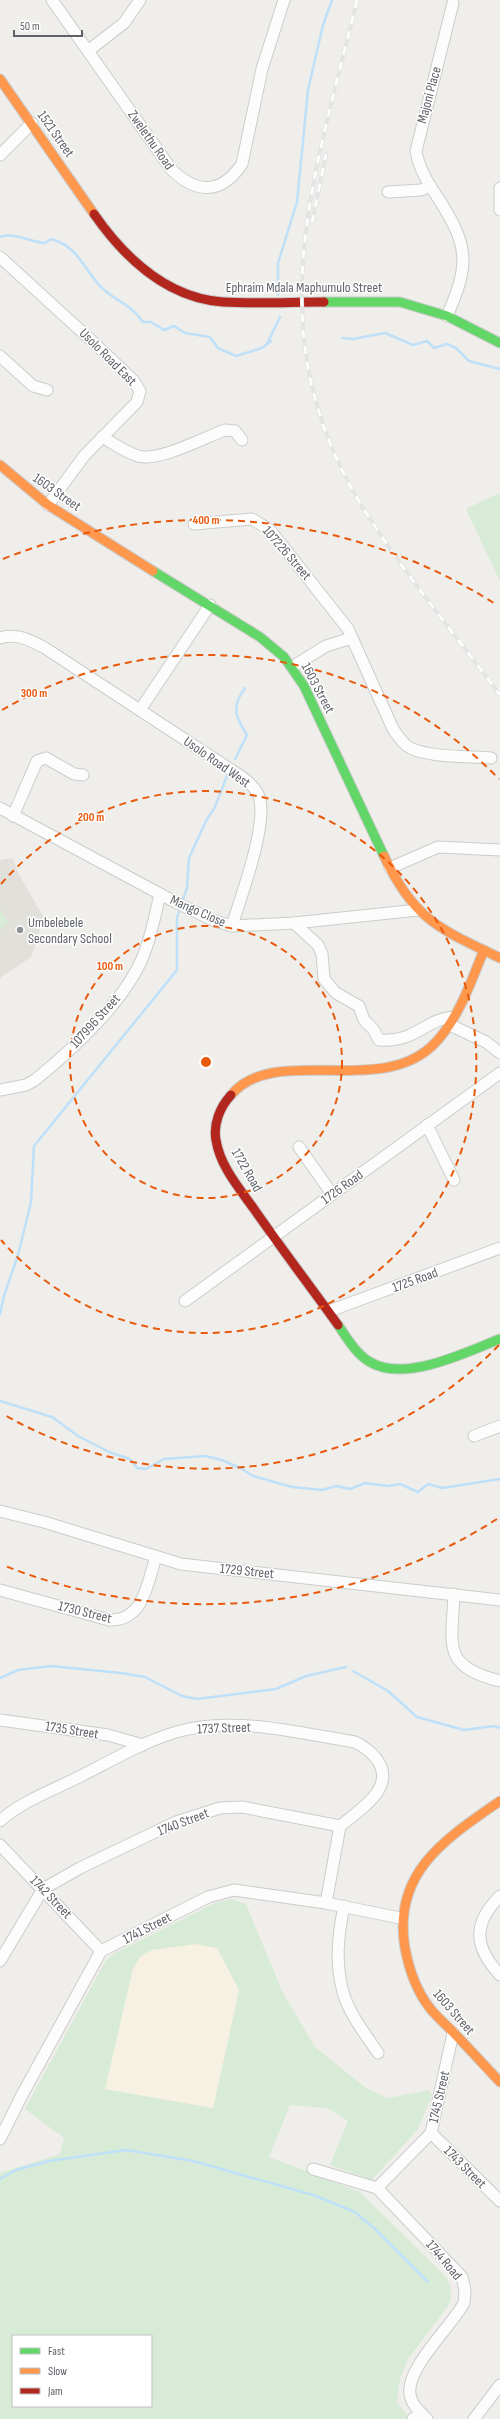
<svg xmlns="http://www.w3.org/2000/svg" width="500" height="2419" viewBox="0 0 500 2419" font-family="'Sofia Sans Condensed',sans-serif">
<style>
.education{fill:#e2e0da}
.green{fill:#d8ebd6;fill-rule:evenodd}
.sand{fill:#f6f1e1}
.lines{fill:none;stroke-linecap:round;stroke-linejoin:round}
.stream{stroke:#bfe0f9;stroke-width:2.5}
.street-casing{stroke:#cbcccc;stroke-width:13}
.fast-casing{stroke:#cacacb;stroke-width:11}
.slow-casing{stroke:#cacacb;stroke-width:11}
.jam-casing{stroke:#cacacb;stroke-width:11}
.street{stroke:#fdfcfc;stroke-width:11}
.fast{stroke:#63d668;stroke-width:9}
.slow{stroke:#ff974d;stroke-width:9}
.jam{stroke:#b3261e;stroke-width:9}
.rail-casing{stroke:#e4e4e4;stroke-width:4}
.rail{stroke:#fff;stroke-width:2.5;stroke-dasharray:8;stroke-linecap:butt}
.ring{fill:none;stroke:#e8590c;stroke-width:2;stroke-dasharray:7 5}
.poi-dot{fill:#919496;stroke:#fff;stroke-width:1.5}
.labels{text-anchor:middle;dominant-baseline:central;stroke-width:3;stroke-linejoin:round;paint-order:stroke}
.street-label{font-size:14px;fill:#5f6368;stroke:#fff}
.poi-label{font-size:14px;fill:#5f6368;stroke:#fff;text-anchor:start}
.centre{fill:#e8590c;stroke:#fff;stroke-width:2}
.ring-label{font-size:12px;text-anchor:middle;font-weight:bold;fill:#e8590c;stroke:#fff;stroke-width:3;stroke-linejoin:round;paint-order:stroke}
</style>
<rect width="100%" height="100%" fill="#efeeea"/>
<polygon class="education" points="13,858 18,873 44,918 31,957 0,978 0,860"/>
<g class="green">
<polygon points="500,493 500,581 466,509"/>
<polygon points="0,910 9,923 0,929"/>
<path d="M232,1899L246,1904L282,1991L315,2047L366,2088L388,2098L429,2090L432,2095L418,2129L372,2180L330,2165L348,2121L327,2108L290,2105L269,2157L360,2192L447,2278C452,2290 453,2295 448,2306L408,2359L400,2378L397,2403L411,2419H0V2173L60,2154L64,2138L25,2109L106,1960L117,1952L217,1902ZM216,1948L239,1990L213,2108L106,2089L133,1969L140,1958ZM13,2336H151V2406H13Z"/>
</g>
<polygon class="sand" points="196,1944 217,1948 239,1990 213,2108 105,2089 133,1969 140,1957 152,1950"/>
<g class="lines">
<g class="stream">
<path d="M0,237C16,232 29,242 45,243L51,239C80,247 83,270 103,289C119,303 129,303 143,322H151L164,330L174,326L185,333L210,337L218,348L236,356L262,348L271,341"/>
<polyline points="278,295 278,263 297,202 308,90 323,25 332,0"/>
<polyline points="342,338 353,339 385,333 413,345 427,341 434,348 447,344 456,348 469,361 500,369"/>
<polyline points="267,344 280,317"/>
<path d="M235,759L247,735C235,716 231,707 245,688"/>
<polyline points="183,899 187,888 189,858 206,821 215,807 227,776"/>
<polyline points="0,1314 4,1296 18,1255 31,1202 34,1146 177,970 177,917 180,910"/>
<polyline points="0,1401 52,1417 78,1436 109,1452 130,1459 137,1468 146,1469 164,1459 205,1456 222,1460 242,1469 253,1476 292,1487 322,1490 336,1486 350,1489 365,1483 388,1486 400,1484 418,1492 428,1484 442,1488 500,1479"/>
<polyline points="353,1671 388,1691 417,1717 464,1730 494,1726 500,1728"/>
<polyline points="0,1678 18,1670 51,1666 121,1673 145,1677 182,1696 197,1699 276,1689 306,1676 346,1667"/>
<polyline points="0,2179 16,2170 49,2161 126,2150 193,2161 313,2195 355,2212 375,2229 428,2282"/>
</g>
<g class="street-casing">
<g id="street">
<path d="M52,0L171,169C196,194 221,195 242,164L262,69L284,0"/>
<polyline points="88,51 124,23 140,0"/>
<polyline points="0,155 32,123"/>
<polyline points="500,188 500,210"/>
<polyline points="388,192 421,190 430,186"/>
<polyline points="0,257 92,341 134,381 140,391 137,402 84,456 48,505"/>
<path d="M447,316C470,264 469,246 438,198C428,183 419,169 416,151L453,3"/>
<polyline points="0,356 33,386 47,390"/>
<path d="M102,437C113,443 125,452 138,456C159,462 203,438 225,430L235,431L242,440"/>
<path d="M194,524L252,519L270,530L348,629L393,729C397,735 401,741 407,746C424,758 469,756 491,758"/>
<path d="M0,638C17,633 30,640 45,648L239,775C248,781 258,789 260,800C266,830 241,896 232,926"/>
<polyline points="292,667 326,646 352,638"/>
<polyline points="140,710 210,605"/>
<polyline points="0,808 175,902 215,921 232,926 294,923 418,910"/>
<polyline points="13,816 37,761 46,758 74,774 83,775"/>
<polyline points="390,868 438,847 500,850"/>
<path d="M294,923L318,945L322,954L324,979L336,993L359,1006L364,1020L373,1029L379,1040C415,1043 426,1019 453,1017"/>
<polyline points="450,1025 486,1042 500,1053"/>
<path d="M0,1090L26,1085L35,1080C73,1049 122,1004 142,959C151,938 155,916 160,894"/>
<polyline points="427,1125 454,1180"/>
<polyline points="299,1147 332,1194"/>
<polyline points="185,1301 500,1073"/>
<polyline points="329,1311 500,1248"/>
<polyline points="474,1436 500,1426"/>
<polyline points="0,1511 44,1522 181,1564 500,1600"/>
<path d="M0,1590L109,1620C144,1621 147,1584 156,1557"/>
<path d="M454,1594C452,1646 441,1666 500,1681"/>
<polyline points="0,1720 108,1735 143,1745"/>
<path d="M0,1821C22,1801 53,1790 79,1777C113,1760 147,1739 184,1730C240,1717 299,1733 355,1742C365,1747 372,1752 378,1761C396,1789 358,1811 340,1826"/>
<polyline points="0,1845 101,1951"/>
<path d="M500,1896C472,1924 474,1947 500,1975"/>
<polyline points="326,1903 340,1826"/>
<path d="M344,1906C338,1935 335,1963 343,1992C349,2014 366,2035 378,2053"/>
<polyline points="0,1961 43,1889 80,1868 176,1822 220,1808 242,1807 340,1826"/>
<polyline points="431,2133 500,2201"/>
<polyline points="0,2139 22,2095 101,1951 208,1897 234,1890 326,1903 400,1918"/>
<path d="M313,2169L377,2188L462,2277L465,2290L464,2303C451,2327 406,2368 410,2394C411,2404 420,2412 427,2419"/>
<polyline points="377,2188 431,2133 453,2033"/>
<polyline points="413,2419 421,2413"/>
<polyline points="474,2419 500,2385"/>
</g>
</g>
<g class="fast-casing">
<g id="fast">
<polyline points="324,302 400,302 447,316 500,343"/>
<polyline points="153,571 260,637 284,657 304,686 384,856"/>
<path d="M338,1325C347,1338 356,1354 370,1362C405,1383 466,1352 500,1339"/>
</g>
</g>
<g class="slow-casing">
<g id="slow">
<polyline points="0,79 94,214"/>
<polyline points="0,465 48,505 153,571"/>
<path d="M384,856C414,920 440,929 500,958"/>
<path d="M231,1095C275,1042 383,1100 436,1042C460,1016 471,981 484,950"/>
<path d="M500,1801C445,1839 392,1873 405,1948C409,1969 416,1990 429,2007C435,2015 443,2022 450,2029C467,2046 483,2064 500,2082"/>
</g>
</g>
<g class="jam-casing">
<g id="jam">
<path d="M94,214C124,257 167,298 223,302C256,304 290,302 324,302"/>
<path d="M231,1095C220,1107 213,1124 216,1140C220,1166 239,1188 254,1209C281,1248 310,1286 338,1325"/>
</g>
</g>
<use href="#street" class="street"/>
<use href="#fast" class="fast"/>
<use href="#slow" class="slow"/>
<use href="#jam" class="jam"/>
<g class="rail-casing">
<g id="rail">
<path d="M357,0C313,184 255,335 365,511C405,575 455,634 500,695"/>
<polyline points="312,223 326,154"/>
</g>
</g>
<use href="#rail" class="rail"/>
</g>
<g class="ring">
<circle cx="206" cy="1062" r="136"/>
<path d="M1 884A271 271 0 1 1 1 1240"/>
<path d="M499 1345A407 407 0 0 1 3 1414M2 710A407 407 0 0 1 499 779"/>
<path d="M497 1519A542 542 0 0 1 3 1565M3 559A542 542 0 0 1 497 605"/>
</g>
<circle class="poi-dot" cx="20" cy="930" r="4"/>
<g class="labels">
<g class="street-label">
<text transform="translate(429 95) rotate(-75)">Majoni Place</text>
<text transform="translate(56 134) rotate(55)">1521 Street</text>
<text transform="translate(151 140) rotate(55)">Zwelethu Road</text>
<text x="304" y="287">Ephraim Mdala Maphumulo Street</text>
<text transform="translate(108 357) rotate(45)">Usolo Road East</text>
<text transform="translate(57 492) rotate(35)">1603 Street</text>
<text transform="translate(287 553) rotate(49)">107226 Street</text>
<text transform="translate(318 688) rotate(62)">1603 Street</text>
<text transform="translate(217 762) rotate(35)">Usolo Road West</text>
<text transform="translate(198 911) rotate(24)">Mango Close</text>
<text transform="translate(95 1021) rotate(-48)">107996 Street</text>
<text transform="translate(247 1170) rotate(60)">1722 Road</text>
<text transform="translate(342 1187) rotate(-36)">1726 Road</text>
<text transform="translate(415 1280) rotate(-20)">1725 Road</text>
<text transform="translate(247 1571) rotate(6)">1729 Street</text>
<text transform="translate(85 1612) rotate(14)">1730 Street</text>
<text transform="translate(224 1728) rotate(-2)">1737 Street</text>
<text transform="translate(72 1730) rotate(9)">1735 Street</text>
<text transform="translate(183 1822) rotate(-21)">1740 Street</text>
<text transform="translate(51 1897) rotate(46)">1742 Street</text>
<text transform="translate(147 1928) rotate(-27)">1741 Street</text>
<text transform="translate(454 2012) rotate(49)">1603 Street</text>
<text transform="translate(439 2097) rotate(-77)">1745 Street</text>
<text transform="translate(465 2167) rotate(45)">1743 Street</text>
<text transform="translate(444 2260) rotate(50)">1744 Road</text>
</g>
<g class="poi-label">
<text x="28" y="922">Umbelebele<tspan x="28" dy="16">Secondary School</tspan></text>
</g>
</g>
<circle cx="206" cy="1062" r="6" class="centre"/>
<g class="ring-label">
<text x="206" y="524">400 m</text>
<text x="34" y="697">300 m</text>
<text x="91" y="821">200 m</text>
<text x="110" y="970">100 m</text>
</g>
<rect x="12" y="2335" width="140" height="72" fill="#ffffff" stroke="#bfc1c3"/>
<rect x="20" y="2348" width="20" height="6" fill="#63d668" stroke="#bfc1c3"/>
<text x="48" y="2355" font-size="12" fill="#5f6368">Fast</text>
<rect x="20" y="2368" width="20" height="6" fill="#ff974d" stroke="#bfc1c3"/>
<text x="48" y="2375" font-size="12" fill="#5f6368">Slow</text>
<rect x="20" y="2388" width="20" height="6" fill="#b3261e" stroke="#bfc1c3"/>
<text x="48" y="2395" font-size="12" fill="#5f6368">Jam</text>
<path d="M14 30v6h68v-6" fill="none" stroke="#5f6368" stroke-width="2"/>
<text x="20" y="30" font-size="12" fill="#5f6368" stroke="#ffffff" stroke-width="3" paint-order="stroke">50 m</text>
</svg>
